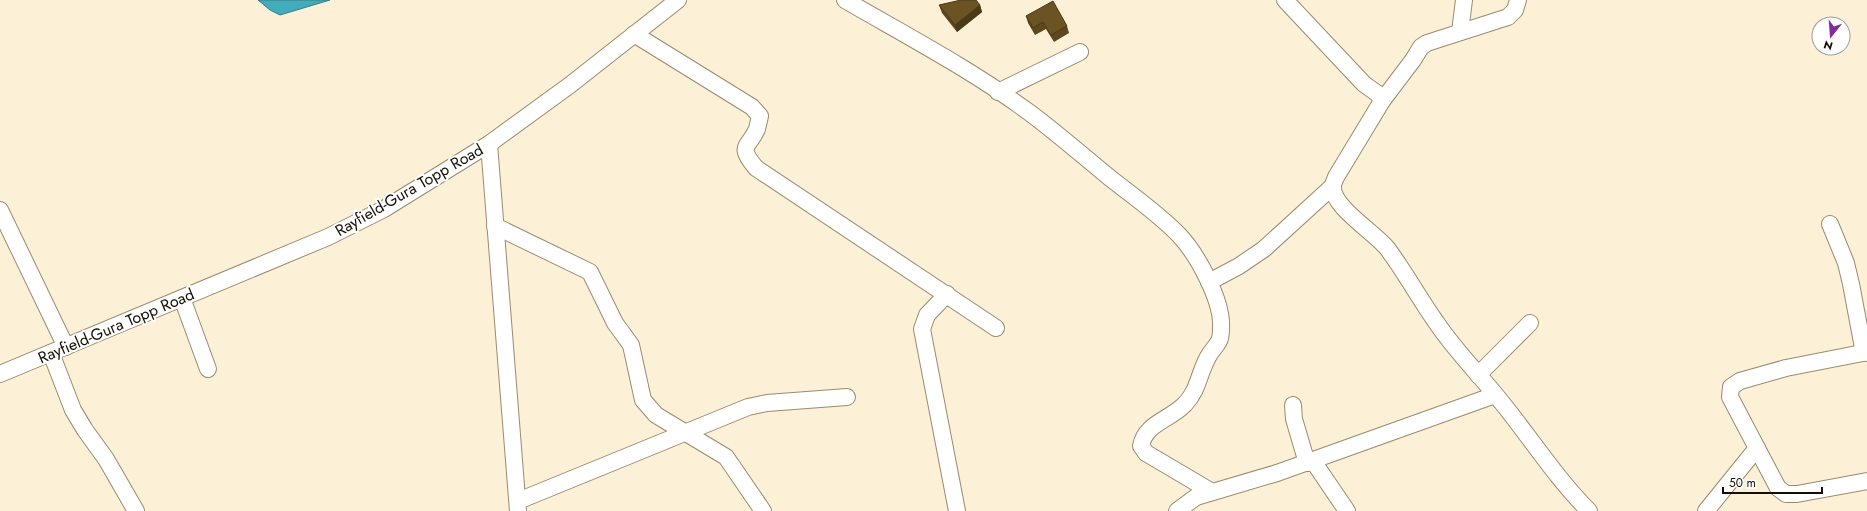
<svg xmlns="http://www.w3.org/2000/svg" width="1867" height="511" viewBox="0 0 1867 511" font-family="Jost,sans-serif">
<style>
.water{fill:#43acbb;stroke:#357d84}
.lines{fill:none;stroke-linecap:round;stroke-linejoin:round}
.minor-casing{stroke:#998b6f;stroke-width:18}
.minor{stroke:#fff;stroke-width:16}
.wall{fill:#5c471e}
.shaded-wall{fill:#4b3a18}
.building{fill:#6b5323;stroke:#4b3a18}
.labels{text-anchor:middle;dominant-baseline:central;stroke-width:4;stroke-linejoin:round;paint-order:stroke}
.street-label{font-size:16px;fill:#130e04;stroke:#fff}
</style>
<rect width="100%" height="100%" fill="#fcf0d7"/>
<polygon class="water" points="258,0 330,0 280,15 270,10"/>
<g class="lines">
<g class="minor-casing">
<g id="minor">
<path d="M845,0C907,36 972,70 1030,113C1057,133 1083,156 1110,178C1133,196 1159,214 1179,235C1197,254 1223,301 1221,328C1221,331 1221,337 1219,341C1216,347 1211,351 1208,357C1199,373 1198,391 1185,404C1170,420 1145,423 1141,446L1146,453L1212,492"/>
<path d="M1285,0L1364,84L1378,94L1382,101L1336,177C1335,180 1333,183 1333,186C1331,206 1374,232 1387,248C1405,272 1419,298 1436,322C1456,352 1481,376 1503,404C1532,440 1557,479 1589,511"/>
<polyline points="1460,32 1464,0"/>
<path d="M634,34L752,107L760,116C759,120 758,125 757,129C748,149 737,145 756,168L996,328"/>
<polyline points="998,92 1080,52"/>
<polyline points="1382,101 1413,60 1421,47 1427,43 1508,17 1515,10 1518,0"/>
<polyline points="489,144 518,511"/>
<polyline points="0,210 66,347"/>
<polyline points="1830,224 1846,263 1851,284 1864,353"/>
<polyline points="495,226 590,272 615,323 631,345 643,400 656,415 726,457 763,511"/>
<polyline points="1209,282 1239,266 1264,249 1333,186"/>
<polyline points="947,294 927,315 922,329 957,511"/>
<polyline points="182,298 208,369"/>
<polyline points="1867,352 1786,368 1740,381 1731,387 1730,397 1778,488 1786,494 1797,494 1867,481"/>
<polyline points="51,353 73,410 85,430 106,459 136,511"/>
<polyline points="0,374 328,237 384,209 489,144 570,85 678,0"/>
<polyline points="1478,375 1530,323"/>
<polyline points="1293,405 1294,419 1307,463"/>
<polyline points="1313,461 1347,511"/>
<polyline points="518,501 748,407 767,403 847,397"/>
<polyline points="1177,511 1196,497 1277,473 1495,395"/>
<polyline points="1706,511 1757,448"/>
</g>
</g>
<use href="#minor" class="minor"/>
</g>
<g class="wall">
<polygon points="939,5 980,5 982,12 957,32 942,13"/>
<polygon points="1026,16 1067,26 1069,33 1054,42 1046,29 1035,35 1028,23"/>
</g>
<polygon class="shaded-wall" points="980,5 982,12 957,32 955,25"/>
<g class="building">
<polygon points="961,0 976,0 980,5 955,25 939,5"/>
<polygon points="1053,1 1067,26 1051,35 1043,22 1033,28 1026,16"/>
</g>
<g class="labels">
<g class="street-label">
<text transform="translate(409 190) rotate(-30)">Rayfield-Gura Topp Road</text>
<text transform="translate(116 326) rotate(-23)">Rayfield-Gura Topp Road</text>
</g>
</g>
<g transform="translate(1831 36) rotate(197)"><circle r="19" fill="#ffffff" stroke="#a19f9b"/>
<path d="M0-3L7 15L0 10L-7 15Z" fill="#802c9b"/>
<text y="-6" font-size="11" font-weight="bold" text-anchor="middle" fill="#130e04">N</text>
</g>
<path d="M1723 487v6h99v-6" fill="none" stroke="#130e04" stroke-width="2"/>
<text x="1729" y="487" font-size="12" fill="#130e04" stroke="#ffffff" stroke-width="3" paint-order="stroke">50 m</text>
</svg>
